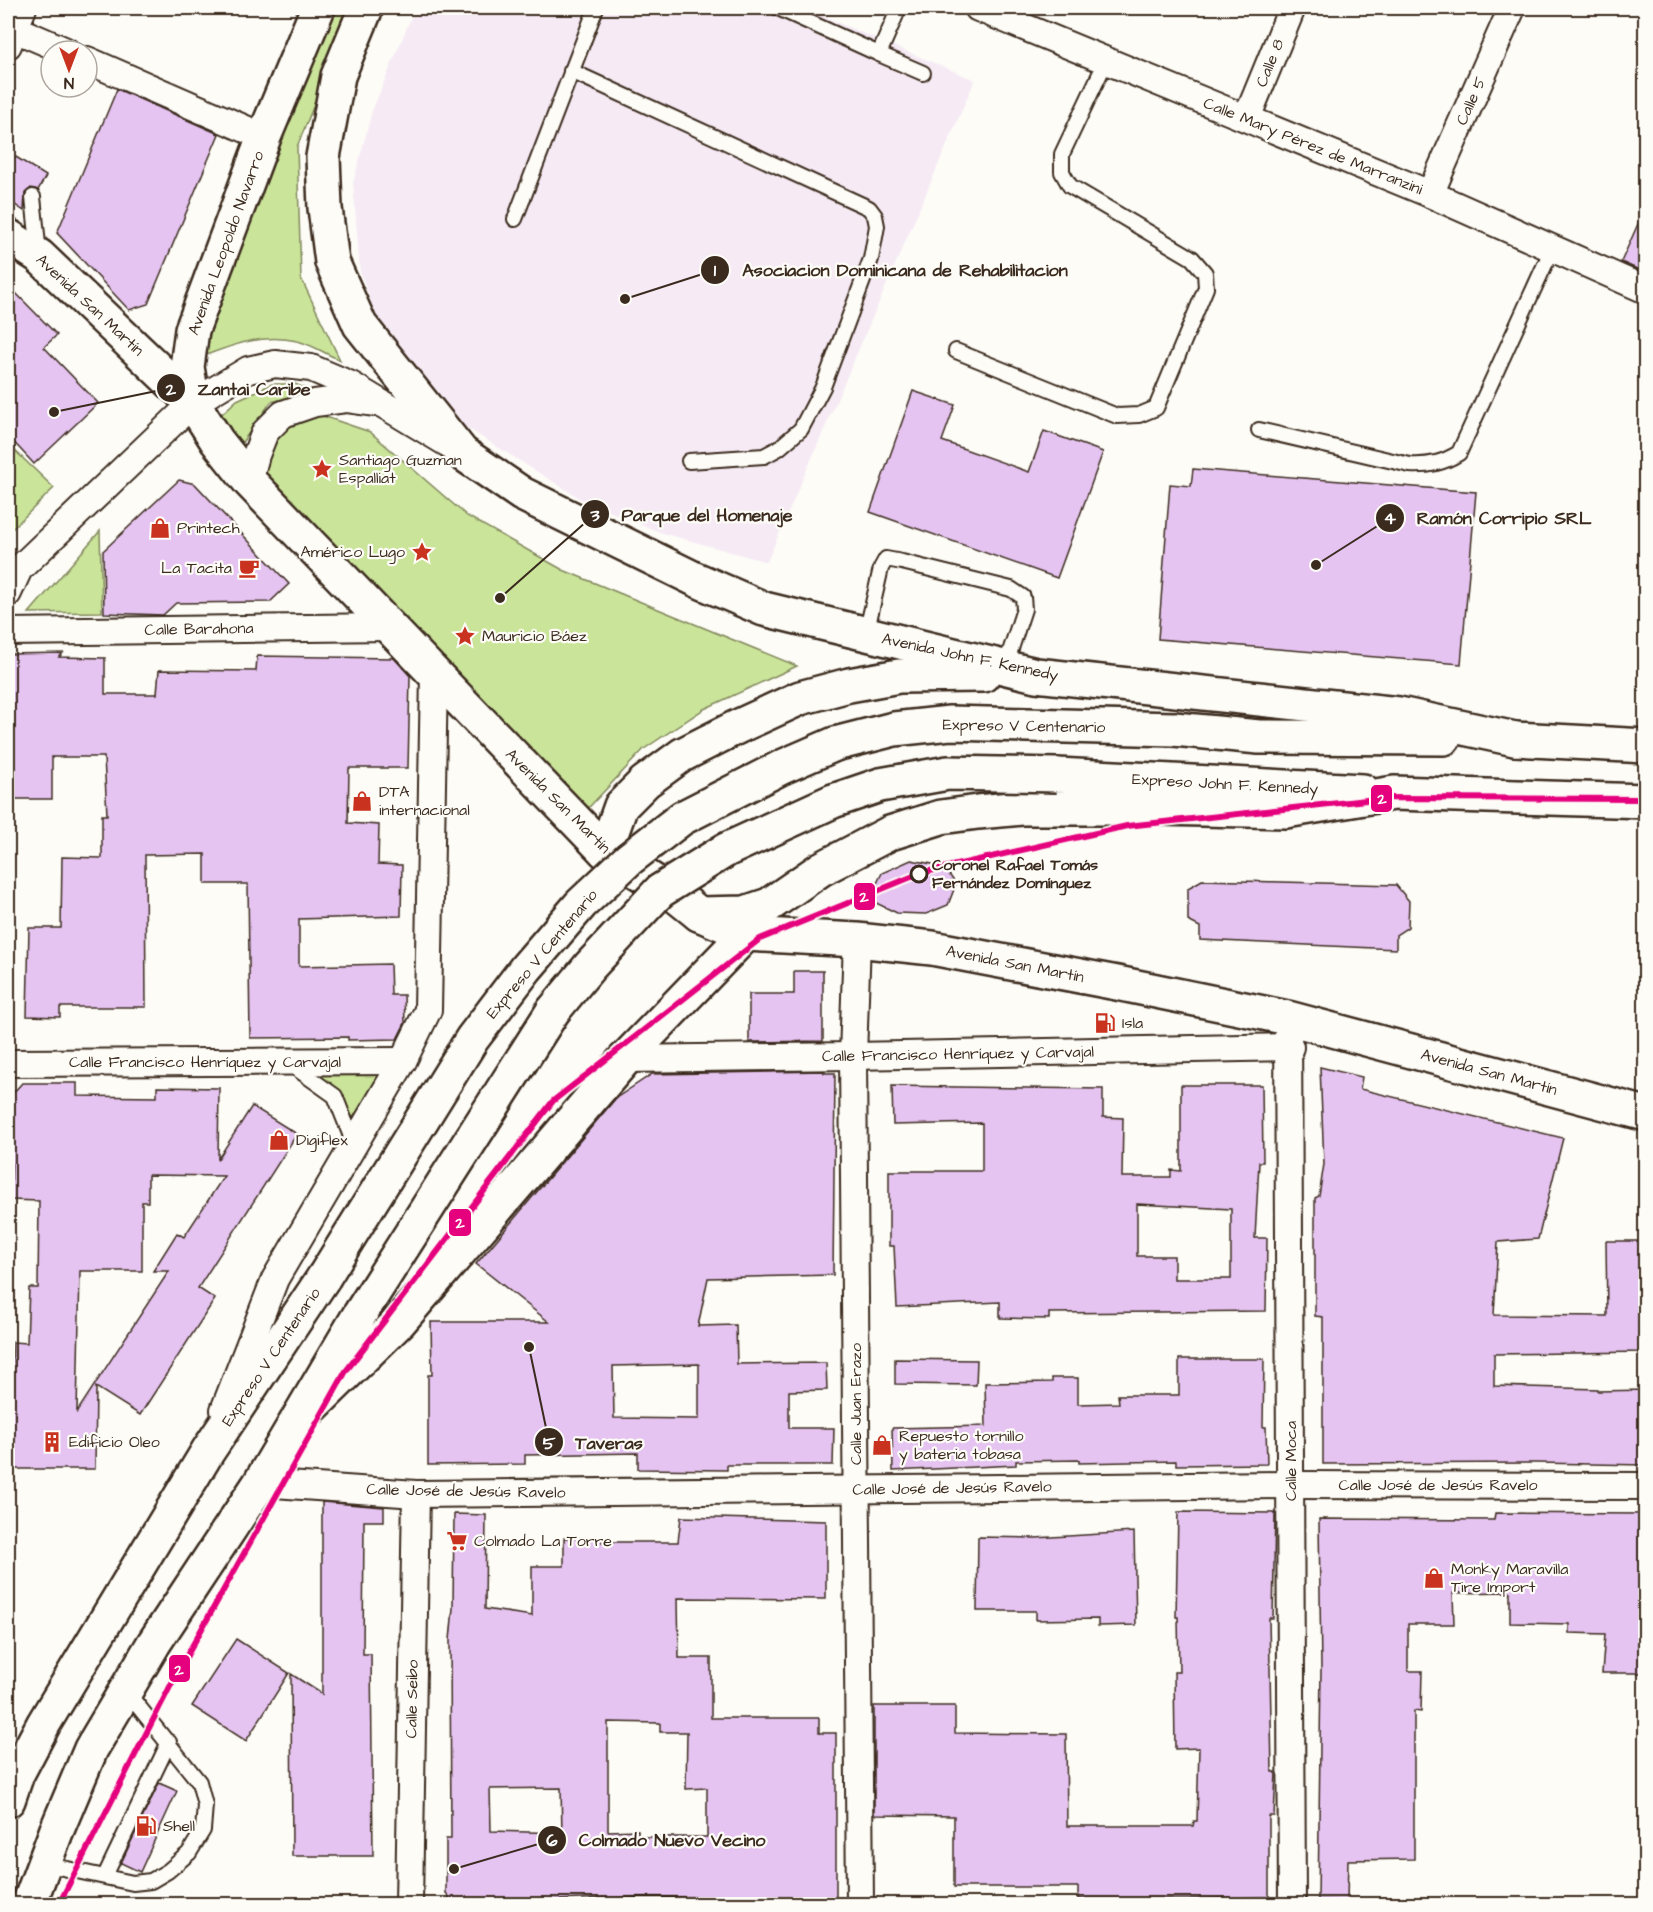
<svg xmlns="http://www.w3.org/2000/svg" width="1653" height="1912" viewBox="0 0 1653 1912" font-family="'Architects Daughter',sans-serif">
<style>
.built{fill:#f6ebf5}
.green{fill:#cae49a;stroke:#82875c;stroke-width:1.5}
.building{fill:#e5c4f1;stroke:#3b2a1e;stroke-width:1.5;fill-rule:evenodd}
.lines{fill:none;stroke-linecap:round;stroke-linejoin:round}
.service-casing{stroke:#3b2a1e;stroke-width:18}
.minor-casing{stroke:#3b2a1e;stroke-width:30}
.tertiary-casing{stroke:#3b2a1e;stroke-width:38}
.secondary-casing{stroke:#3b2a1e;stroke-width:38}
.primary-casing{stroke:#3b2a1e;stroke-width:38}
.trunk-casing{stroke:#3b2a1e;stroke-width:38}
.service{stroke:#fdfcf7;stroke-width:14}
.minor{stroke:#fdfcf7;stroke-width:26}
.tertiary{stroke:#fdfcf7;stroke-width:33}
.secondary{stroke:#fdfcf7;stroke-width:33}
.primary{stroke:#fdfcf7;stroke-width:33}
.trunk{stroke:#fdfcf7;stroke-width:33}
.primary-bridge-casing{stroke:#3b2a1e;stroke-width:38;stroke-linecap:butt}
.primary-bridge{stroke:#fdfcf7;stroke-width:33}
.metro-1-casing{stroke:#fdfcf7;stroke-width:10}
.metro-1{stroke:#e5007d;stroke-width:6}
.stop-dot{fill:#fdfcf7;stroke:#3b2a1e;stroke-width:3}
.labels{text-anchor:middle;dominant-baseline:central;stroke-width:4.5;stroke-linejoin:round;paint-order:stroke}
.street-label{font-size:16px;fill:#3b2a1e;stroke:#fdfcf7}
.poi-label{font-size:16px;fill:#3b2a1e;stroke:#fdfcf7;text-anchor:start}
.stop-label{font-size:16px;font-weight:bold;fill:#3b2a1e;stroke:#fdfcf7;text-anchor:start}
.leader{fill:none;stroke:#3b2a1e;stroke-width:2}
.callout-dot{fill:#3b2a1e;stroke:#fdfcf7;stroke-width:2}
.mark-label{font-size:18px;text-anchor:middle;font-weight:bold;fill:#fff}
.callout-label{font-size:18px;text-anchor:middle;font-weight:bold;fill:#3b2a1e;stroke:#fdfcf7;stroke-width:4.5;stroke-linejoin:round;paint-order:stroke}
.line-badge{stroke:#fdfcf7;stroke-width:2}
.badge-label{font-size:16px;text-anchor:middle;font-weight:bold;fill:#fff}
</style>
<rect width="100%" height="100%" fill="#fdfcf7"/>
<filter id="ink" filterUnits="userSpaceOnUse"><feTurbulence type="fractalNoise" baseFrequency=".0167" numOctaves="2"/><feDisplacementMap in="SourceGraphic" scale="12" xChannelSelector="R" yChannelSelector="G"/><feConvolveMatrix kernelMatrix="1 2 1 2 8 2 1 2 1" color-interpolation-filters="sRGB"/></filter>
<g filter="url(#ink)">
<polygon class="built" points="415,8 803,8 975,80 767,562 662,533 584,501 448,416 379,325 360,272 353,183 372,111"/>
<g class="green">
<path d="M318,8H353L297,147L301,278L340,360C326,354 311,344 297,341C263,333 232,345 201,357L199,345Z"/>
<polygon points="272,384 295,384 314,392 271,402 238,448 213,422 237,400"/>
<polygon points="317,414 370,432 467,516 563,570 797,666 704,709 644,749 577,820 266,486 266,458 285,429"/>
<polygon points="8,444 54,488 8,533"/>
<polygon points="100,531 102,612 29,613"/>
<polygon points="307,1069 388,1070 355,1123 340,1091"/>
</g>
<g class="building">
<polygon points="117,89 219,134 148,304 129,310 57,233"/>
<polygon points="8,152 46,176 38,190 31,188 25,193 24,211 8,200"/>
<polygon points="1646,206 1646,273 1621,262"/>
<polygon points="8,285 57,335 44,347 98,403 34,464 8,436"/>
<polygon points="913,391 955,405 942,441 1029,472 1044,431 1103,452 1057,578 870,512"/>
<polygon points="1193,469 1476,492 1461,664 1158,639 1170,484 1191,486"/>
<polygon points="179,480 195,484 289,584 270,602 176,603 163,615 104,613 103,551"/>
<polygon points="63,653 59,657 105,658 105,694 157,694 159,670 256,671 257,656 394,658 410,676 408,768 349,768 348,823 379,825 378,864 402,865 401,916 299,919 299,966 390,964 391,995 404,995 405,1023 397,1039 348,1040 348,1037 250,1038 248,884 205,884 205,854 145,855 146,1007 60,1007 60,1017 27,1016 29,928 61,928 62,857 102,858 102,815 107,815 104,757 52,757 52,799 10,799 10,695 8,695 8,654"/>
<polygon points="911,860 943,866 956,884 948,905 926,914 897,913 855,893 875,887 882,873"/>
<polygon points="1202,880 1396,885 1409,901 1408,927 1396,935 1396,949 1200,940 1200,927 1188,921 1188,888"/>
<polygon points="794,971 823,971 823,1041 749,1042 749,994 794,994"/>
<polygon points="1320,1067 1362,1077 1360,1089 1563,1138 1538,1239 1498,1242 1494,1315 1607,1316 1606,1241 1646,1241 1646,1352 1494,1354 1494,1386 1598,1389 1598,1391 1646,1390 1646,1465 1536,1463 1323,1464 1323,1317 1315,1316 1315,1198 1319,1196 1324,1164"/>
<path d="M824,1071V1073H835L833,1275L708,1278L698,1326L736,1325L737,1364L826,1363L827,1390L789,1391V1428H834L833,1465H727V1470L638,1469V1453L525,1455V1464L428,1465V1375H432L431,1322H549L476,1264L616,1098L652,1074ZM699,1364V1419L614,1418L613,1366Z"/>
<path d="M22,1083H77V1096L157,1097V1087L219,1088L218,1159L252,1106L297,1134L198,1288L215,1299L140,1415L96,1387L95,1469H8V1414H11L13,1342L27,1343L29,1288H38L39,1201L11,1200L13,1093ZM148,1175L224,1176L184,1237L177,1233L153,1271H169L77,1412L80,1271H142V1202H148Z"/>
<path d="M1181,1085H1262L1263,1162H1259L1255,1238H1267L1266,1311L1049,1313V1319L1000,1318V1302L897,1307L894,1246H889V1171H982V1123L893,1125L892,1086L1103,1089V1117L1123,1118L1122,1177H1171V1170L1181,1171ZM1137,1204L1231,1209V1279H1174V1256H1137Z"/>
<polygon points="895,1359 977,1360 976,1385 895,1384"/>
<polygon points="1179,1359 1264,1359 1263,1427 1266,1427 1267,1464 1176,1465 1176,1461 1079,1463 1079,1460 1016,1461 1016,1465 893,1471 892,1428 986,1426 985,1383 1052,1382 1052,1378 1078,1378 1078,1404 1119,1403 1118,1395 1179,1395"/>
<polygon points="322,1502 384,1507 384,1521 364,1521 363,1654 371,1654 373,1856 292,1856 291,1674 322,1694"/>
<polygon points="1178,1512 1275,1513 1273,1618 1269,1618 1272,1772 1276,1772 1274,1816 1269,1816 1269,1897 1192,1899 1078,1899 1078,1887 954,1887 954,1816 874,1815 874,1706 955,1706 955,1733 1066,1734 1067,1826 1193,1826 1194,1821 1197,1821 1199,1748 1175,1749 1174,1672 1179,1672 1178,1617 1176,1617"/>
<polygon points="1495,1513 1646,1514 1646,1673 1602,1673 1605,1634 1569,1633 1569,1624 1510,1623 1510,1592 1453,1593 1454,1624 1408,1624 1408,1671 1422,1671 1421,1712 1414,1711 1414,1859 1348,1860 1347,1901 1318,1900 1321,1669 1319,1519 1494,1520"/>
<path d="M454,1514L486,1515L485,1609L532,1616V1566H564V1538H603L602,1542H678L681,1517L826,1521V1599L678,1598L679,1658H711V1718H819V1733H836V1898L640,1897L554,1900V1904L454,1903L446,1893V1839H451L450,1640L453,1608ZM608,1722L660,1723V1732H687L686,1789L707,1788V1837H638V1830L608,1831ZM561,1788L562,1833L491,1831L490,1789Z"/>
<polygon points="1134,1532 1136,1625 1098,1626 1098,1619 1036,1620 1036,1611 977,1611 978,1537 1035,1538"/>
<polygon points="236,1639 289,1673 246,1741 192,1706"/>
<polygon points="159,1783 177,1791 140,1872 121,1863"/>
</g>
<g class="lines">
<g class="service-casing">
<g id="service">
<polyline points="778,8 879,54 899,8"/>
<polyline points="879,54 923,73"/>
<polyline points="571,71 869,208 875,216 877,226 871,259 823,387 801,429 779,448 764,456 689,461"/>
<polyline points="33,197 39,254"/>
<polyline points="515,219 596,8"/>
<polyline points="956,351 1117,416 1139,415 1156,408 1206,288 1205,273 1192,258 1070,186 1062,172 1062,154 1106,61"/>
<path d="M1259,430L1410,465C1429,466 1443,463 1459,453L1552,249"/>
<polyline points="866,634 881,568 886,559 902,562 1011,589 1023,597 1024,609 1005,667"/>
<polyline points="290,1064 335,1096 354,1144"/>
<polyline points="44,1864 133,1883 151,1881 168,1871 189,1853 203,1830 205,1805 199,1782 126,1691"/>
<polyline points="105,1876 169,1742"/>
</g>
</g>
<g class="minor-casing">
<g id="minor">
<polyline points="978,8 1430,194 1646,290"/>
<polyline points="8,26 66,51"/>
<polyline points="8,45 23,8"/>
<polyline points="87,60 264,137"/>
<polyline points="1247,118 1292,8"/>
<polyline points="1430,194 1512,8"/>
<polyline points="249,481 256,455 265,432 283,414 315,403 346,399 374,403"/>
<polyline points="8,593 19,569 193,403 248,370 275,364 311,368 351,385 447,443"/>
<polyline points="8,632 390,627"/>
<polyline points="857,940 853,1056 860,1904"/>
<polyline points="1288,1018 1292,1904"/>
<polyline points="625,1059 853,1056 1290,1047"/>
<polyline points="8,1063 403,1061"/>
<polyline points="224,1410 275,1279 403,1061 428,1010 434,674"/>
<polyline points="260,1483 416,1494 1291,1485 1646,1486"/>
<polyline points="409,1904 416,1494"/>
</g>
</g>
<g class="tertiary-casing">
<polyline id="tertiary" points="310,1409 399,1322 625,1059 746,934"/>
</g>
<g class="secondary-casing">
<polyline id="secondary" points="8,236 39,256 193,403"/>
</g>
<g class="primary-casing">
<g id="primary">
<polyline points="318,8 264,137 192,330 187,367 193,403 217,441 249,481 605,851 674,894 699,914 746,934 857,940 932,948 1117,983 1288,1018 1646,1114"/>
<polyline points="366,8 338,76 323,157 325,208 332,262 360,325 462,453 522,494 695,579 764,609 1036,675 1399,714 1515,739"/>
<polyline points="1174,729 1259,737 1444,738"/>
<polyline points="1057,775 1363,791"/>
<polyline points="605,851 621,806 645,782 682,755 737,727 800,698 849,685 899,676 983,675"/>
<polyline points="8,1800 17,1774 44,1723 208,1451 324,1277"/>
<polyline points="29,1904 56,1832 91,1749 154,1643 260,1483 360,1314 553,1011"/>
</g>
</g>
<g class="trunk-casing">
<g id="trunk">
<polyline points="1515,739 1646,746"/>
<polyline points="699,914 745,913 769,905 821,869 890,833 941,817 978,812 1022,808 1158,808 1286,811 1394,793 1646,801"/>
</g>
</g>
<use href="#service" class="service"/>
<use href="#minor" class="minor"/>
<use href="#tertiary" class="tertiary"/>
<use href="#secondary" class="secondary"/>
<use href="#primary" class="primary"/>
<use href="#trunk" class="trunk"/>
<g class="primary-bridge-casing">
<g id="primary-bridge">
<polyline points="553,1011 590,966 660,891 726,850 833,801 880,785 948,773 1057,775"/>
<polyline points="324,1277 472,1039 526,968 581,904 629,859 682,818 782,767 835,744 894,729 950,723 1174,729"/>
</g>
</g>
<use href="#primary-bridge" class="primary-bridge"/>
<g class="metro-1-casing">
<polyline id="metro-1" points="59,1904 176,1675 346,1371 553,1101 760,939 921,873 1127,826 1385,798 1646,799"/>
</g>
<use href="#metro-1" class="metro-1"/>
</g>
</g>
<defs>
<g id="sight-bare" transform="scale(1.62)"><path d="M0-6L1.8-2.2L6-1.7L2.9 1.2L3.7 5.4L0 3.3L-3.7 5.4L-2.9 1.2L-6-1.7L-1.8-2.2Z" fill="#c8321e" stroke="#fdfcf7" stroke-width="2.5" paint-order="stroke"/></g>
<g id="shop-bare" transform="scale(1.62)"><path d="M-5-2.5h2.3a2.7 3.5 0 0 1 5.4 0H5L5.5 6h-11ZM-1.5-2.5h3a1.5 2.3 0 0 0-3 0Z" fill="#c8321e" stroke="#fdfcf7" stroke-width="2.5" paint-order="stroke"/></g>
<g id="cafe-bare" transform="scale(1.62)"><path d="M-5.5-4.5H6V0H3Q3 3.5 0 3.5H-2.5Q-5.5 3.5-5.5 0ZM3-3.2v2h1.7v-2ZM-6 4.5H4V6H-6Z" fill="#c8321e" stroke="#fdfcf7" stroke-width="2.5" paint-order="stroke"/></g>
<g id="fuel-bare" transform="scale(1.62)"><path d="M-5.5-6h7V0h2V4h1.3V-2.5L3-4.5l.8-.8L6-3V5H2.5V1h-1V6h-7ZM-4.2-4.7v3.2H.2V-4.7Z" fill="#c8321e" stroke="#fdfcf7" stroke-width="2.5" paint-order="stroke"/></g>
<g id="building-bare" transform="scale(1.62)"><path d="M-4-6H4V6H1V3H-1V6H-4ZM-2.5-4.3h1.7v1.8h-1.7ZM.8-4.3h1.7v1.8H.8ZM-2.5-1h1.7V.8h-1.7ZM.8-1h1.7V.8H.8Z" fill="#c8321e" stroke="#fdfcf7" stroke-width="2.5" paint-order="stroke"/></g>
<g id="supermarket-bare" transform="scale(1.62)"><path d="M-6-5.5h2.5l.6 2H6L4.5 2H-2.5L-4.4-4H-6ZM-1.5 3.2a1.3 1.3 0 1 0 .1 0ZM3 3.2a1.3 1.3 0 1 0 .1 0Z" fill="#c8321e" stroke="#fdfcf7" stroke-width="2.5" paint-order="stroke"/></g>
</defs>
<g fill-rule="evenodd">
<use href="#sight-bare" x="322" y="469"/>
<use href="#shop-bare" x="160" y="528"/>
<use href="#sight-bare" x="422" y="552"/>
<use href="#cafe-bare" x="249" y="568"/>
<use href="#sight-bare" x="465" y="636"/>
<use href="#shop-bare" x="362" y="801"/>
<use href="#fuel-bare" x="1105" y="1023"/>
<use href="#shop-bare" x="279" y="1140"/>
<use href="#building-bare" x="52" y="1442"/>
<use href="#shop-bare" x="882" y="1445"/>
<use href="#supermarket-bare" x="457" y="1541"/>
<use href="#shop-bare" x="1434" y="1578"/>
<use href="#fuel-bare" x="146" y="1826"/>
</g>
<circle class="stop-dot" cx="919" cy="874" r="8"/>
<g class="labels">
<g class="street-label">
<text transform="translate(1270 63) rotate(-68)">Calle 8</text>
<text transform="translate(1471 101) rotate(-66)">Calle 5</text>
<text transform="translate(1313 146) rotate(22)">Calle Mary Pérez de Marranzini</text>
<text transform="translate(226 243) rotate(-70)">Avenida Leopoldo Navarro</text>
<text transform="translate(90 305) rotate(43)">Avenida San Martín</text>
<text transform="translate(199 629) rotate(-1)">Calle Barahona</text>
<text transform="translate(970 657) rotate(12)">Avenida John F. Kennedy</text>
<text transform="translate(1024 726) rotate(1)">Expreso V Centenario</text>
<text transform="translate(1225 784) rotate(3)">Expreso John F. Kennedy</text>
<text transform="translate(558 801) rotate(45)">Avenida San Martín</text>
<text transform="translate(542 954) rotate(-50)">Expreso V Centenario</text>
<text transform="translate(1015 964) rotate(11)">Avenida San Martín</text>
<text transform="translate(958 1054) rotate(-1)">Calle Francisco Henríquez y Carvajal</text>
<text x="205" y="1062">Calle Francisco Henríquez y Carvajal</text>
<text transform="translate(1489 1072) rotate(15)">Avenida San Martín</text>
<text transform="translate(271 1357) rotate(-56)">Expreso V Centenario</text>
<text transform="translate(856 1404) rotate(-90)">Calle Juan Erazo</text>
<text transform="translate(1291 1461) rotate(-90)">Calle Moca</text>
<text x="1438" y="1485">Calle José de Jesús Ravelo</text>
<text transform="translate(952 1488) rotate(-1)">Calle José de Jesús Ravelo</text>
<text transform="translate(466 1491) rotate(1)">Calle José de Jesús Ravelo</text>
<text transform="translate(412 1699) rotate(-89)">Calle Seibo</text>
</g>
<g class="poi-label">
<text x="339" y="460">Santiago Guzman<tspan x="339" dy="18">Espalliat</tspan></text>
<text x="177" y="528">Printech</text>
<text x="405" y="552" text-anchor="end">Américo Lugo</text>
<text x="232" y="568" text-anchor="end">La Tacita</text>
<text x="482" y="636">Mauricio Báez</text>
<text x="379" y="792">DTA<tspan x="379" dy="18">internacional</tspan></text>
<text x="1122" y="1023">Isla</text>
<text x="296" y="1140">Digiflex</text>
<text x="899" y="1436">Repuesto tornillo<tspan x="899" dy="18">y bateria tobasa</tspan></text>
<text x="69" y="1442">Edificio Oleo</text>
<text x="474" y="1541">Colmado La Torre</text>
<text x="1451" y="1569">Monky Maravilla<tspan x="1451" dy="18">Tire Import</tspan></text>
<text x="163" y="1826">Shell</text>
</g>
<g class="stop-label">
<text x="932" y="865">Coronel Rafael Tomás<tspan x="932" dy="18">Fernández Domínguez</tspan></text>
</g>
</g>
<path class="leader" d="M625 299L715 270M54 412L171 388M500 598L595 514M1316 565L1390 518M529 1347L549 1442M454 1869L552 1840"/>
<g class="callout-dot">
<circle cx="625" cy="299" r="6"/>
<circle cx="54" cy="412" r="6"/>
<circle cx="500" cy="598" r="6"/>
<circle cx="1316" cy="565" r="6"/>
<circle cx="529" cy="1347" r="6"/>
<circle cx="454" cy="1869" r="6"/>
<circle cx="715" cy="270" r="15"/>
<circle cx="171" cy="388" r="15"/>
<circle cx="595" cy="514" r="15"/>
<circle cx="1390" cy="518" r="15"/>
<circle cx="549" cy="1442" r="15"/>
<circle cx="552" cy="1840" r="15"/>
</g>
<g class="mark-label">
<text x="715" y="276">1</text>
<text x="171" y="395">2</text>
<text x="595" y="521">3</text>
<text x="1390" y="524">4</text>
<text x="549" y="1449">5</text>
<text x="552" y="1846">6</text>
</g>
<g class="callout-label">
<text x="905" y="276">Asociacion Dominicana de Rehabilitacion</text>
<text x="254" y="395">Zantai Caribe</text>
<text x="707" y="521">Parque del Homenaje</text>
<text x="1504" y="524">Ramón Corripio SRL</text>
<text x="609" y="1449">Taveras</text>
<text x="672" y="1846">Colmado Nuevo Vecino</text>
</g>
<g class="line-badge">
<rect x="1370" y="784" width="23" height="29" rx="6" fill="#e5007d"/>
<rect x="853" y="882" width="23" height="29" rx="6" fill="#e5007d"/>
<rect x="448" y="1208" width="24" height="29" rx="6" fill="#e5007d"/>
<rect x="168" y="1654" width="23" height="29" rx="6" fill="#e5007d"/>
</g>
<g class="badge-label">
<text x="1382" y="804">2</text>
<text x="864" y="902">2</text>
<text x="460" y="1228">2</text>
<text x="179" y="1675">2</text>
</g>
<rect width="1653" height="1912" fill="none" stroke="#fdfcf7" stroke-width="30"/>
<rect x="15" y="15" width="1623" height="1882" fill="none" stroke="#3b2a1e" stroke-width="2" filter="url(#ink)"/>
<g transform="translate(69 69) rotate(180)"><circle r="28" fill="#fdfcf7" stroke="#afa8a0" stroke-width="1.5"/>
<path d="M0-4.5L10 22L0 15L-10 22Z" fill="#c8321e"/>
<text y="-9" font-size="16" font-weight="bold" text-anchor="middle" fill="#3b2a1e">N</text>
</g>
</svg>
